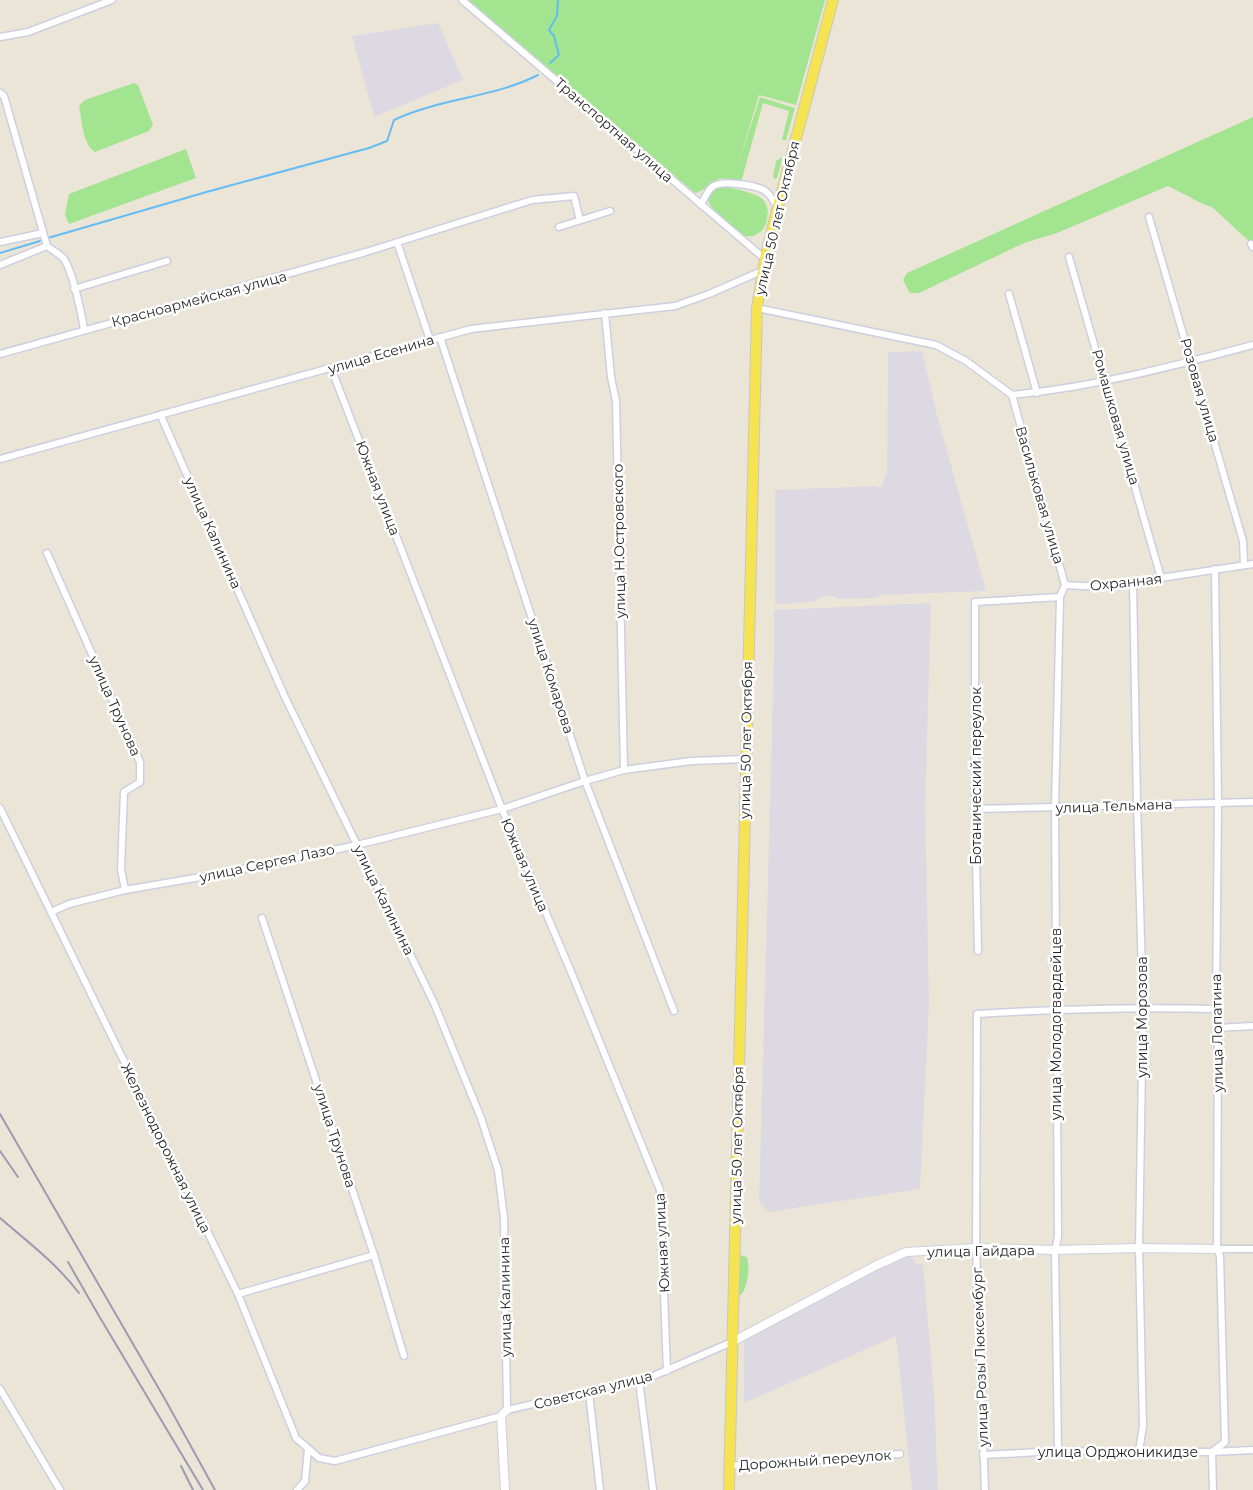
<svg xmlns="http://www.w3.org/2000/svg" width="1253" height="1490" viewBox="0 0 1253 1490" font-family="Montserrat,sans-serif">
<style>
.industrial{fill:#ddd9e2}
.green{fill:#a3e491}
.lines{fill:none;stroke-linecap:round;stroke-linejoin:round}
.stream{stroke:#65bcf3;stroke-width:2}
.minor-casing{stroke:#cdcfe1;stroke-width:9}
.tertiary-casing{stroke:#cdcfe1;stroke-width:10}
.primary-casing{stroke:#c7c7c7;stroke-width:12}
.minor{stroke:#fff;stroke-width:6}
.tertiary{stroke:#fff;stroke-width:8}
.primary{stroke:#f6e352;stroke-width:10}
.rail{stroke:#9b9bb3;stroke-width:2}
.labels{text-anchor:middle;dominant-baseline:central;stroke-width:5;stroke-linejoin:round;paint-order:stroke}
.street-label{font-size:14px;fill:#272727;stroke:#fff}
</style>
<rect width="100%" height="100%" fill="#ebe5d8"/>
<g class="industrial">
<polygon points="438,23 463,80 374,117 352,36"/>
<polygon points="922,351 937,415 986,591 881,595 875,598 838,599 834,596 821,597 816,601 775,605 775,490 875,486 881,488 887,472 888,352"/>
<polygon points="931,603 925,808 929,1003 920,1189 769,1212 759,1202 774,660 774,610"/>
<polygon points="911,1256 913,1258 916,1265 923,1264 934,1393 938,1490 912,1490 896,1336 744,1403 744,1342 748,1339 800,1309 890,1263"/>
</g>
<g class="green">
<path d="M468,0H825L796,105L759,95L737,168L760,97L795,108L786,140H782L789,111L763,103L742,179C735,183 727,177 719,179C709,182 704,192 695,193Z"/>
<path d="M134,83L138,85L153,125L149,131L95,152C82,144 82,119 79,106L85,100Z"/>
<polygon points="1253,117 1253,245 1212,207 1203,204 1168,186 1057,233 1024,243 919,293 910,293 903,280 907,273"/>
<polygon points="186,149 196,178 69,224 65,215 69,194"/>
<polygon points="782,157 782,159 777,178 775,179 773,177 776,161"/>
<path d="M721,187C729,187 736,189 743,191C759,195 771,200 767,219C766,225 763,231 757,234C753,237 747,237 742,235C737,232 732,226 728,222C715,212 695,197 721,187Z"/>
<path d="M740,1255L747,1257C750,1268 748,1286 741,1295H739Z"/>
</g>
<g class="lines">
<g class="stream">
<polyline points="550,63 559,55 554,36 549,30 557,16 558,0"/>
<path d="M48,238L210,191L369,148L387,141L394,120C440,98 493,98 538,75"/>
<polyline points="0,253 40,241"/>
</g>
<g class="minor-casing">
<g id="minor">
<polyline points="462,0 765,259"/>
<polyline points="0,37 28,32 112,0"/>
<path d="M0,93L4,96L47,246C52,250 58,253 63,258C72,268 82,315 84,330"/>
<path d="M701,205C704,199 707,192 711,188C719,179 754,185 764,190C771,194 774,202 778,209"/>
<polyline points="1149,217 1243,541 1244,565"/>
<polyline points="559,227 610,211"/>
<polyline points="0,242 43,233"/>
<polyline points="397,242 430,340"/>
<polyline points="1251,244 1253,247"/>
<polyline points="1069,257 1161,578"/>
<polyline points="0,265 47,246"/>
<polyline points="74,289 167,261"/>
<polyline points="1009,294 1037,393"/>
<polyline points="757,308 936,345 966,361 1012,395 1065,585"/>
<polyline points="605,313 611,377 616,401 624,770"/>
<polyline points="440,337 585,781 674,1011"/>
<polyline points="0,354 366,252 532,200 574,196 580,220"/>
<polyline points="331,368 502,809 574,979 660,1190 667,1371"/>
<path d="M1012,395C1094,387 1174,366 1253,345"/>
<polyline points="161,416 284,695 434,1003 481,1118 498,1170 504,1218 507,1410 651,1377 732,1342"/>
<polyline points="0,459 471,329 675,306 709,294 764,270"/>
<polyline points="47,553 140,762 140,782 124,792 121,869 125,890"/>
<polyline points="1133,583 1137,804 1143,1007 1139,1248 1143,1426 1139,1451"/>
<polyline points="0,808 238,1294 296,1438 319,1458 335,1461 501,1416"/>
<polyline points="975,809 1253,802"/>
<polyline points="51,912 69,904 125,890 224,873 357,845 502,809 585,781 624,770 691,761 746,759"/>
<polyline points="262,918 374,1255 404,1356"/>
<polyline points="978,951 975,809 975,602 1060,597 1065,585 1101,587 1253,564"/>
<polyline points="1218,1028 1253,1026"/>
<polyline points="1217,1249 1253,1249"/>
<polyline points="238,1294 374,1255"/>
<polyline points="639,1381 653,1490"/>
<polyline points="0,1389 60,1490"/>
<polyline points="589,1393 600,1490"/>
<polyline points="1058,1451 1055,1250 1058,1237 1055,808 1060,597"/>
<polyline points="983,1455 1058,1451 1212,1452 1253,1450"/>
<polyline points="729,1466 900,1454"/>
<polyline points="297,1490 305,1481 308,1449"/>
<path d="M985,1490L976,1248L977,1014C1057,1009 1136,1007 1216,1009"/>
<polyline points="1213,1490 1212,1452 1225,1442 1220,1256 1217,1249 1218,1028 1216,1009 1218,802 1215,569"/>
</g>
</g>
<g class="tertiary-casing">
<g id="tertiary">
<polyline points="732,1342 877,1265 906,1252 976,1248 1055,1250 1139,1248 1217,1249"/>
<polyline points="505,1490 501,1416 507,1410"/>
</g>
</g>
<g class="primary-casing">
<polyline id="primary" points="729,1490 757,308 765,259 778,206 833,0"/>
</g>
<use href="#minor" class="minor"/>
<use href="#tertiary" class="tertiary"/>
<use href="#primary" class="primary"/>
<g class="rail">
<polyline points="0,1114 166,1401 215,1490"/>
<polyline points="0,1151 18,1177"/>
<path d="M0,1218C28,1242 57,1264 79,1293"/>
<polyline points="68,1262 99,1316 203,1490"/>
<polyline points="181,1466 193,1490"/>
</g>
</g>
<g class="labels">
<g class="street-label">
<text transform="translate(614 130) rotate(41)">Транспортная улица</text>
<text transform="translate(777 218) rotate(-77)">улица 50 лет Октября</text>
<text transform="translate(199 299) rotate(-15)">Красноармейская улица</text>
<text transform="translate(381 354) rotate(-16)">улица Есенина</text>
<text transform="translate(1200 390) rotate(74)">Розовая улица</text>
<text transform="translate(1116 417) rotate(74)">Ромашковая улица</text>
<text transform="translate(378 488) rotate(69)">Южная улица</text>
<text transform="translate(1040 495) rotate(74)">Васильковая улица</text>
<text transform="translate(213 533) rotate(66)">улица Калинина</text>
<text transform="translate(619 541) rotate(-91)">улица Н.Островского</text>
<text transform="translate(1126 582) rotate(-6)">Охранная</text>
<text transform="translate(551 676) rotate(72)">улица Комарова</text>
<text transform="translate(115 706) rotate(66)">улица Трунова</text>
<text transform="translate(746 740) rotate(-89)">улица 50 лет Октября</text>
<text transform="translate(976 776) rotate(-90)">Ботанический переулок</text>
<text transform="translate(1114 806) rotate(-2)">улица Тельмана</text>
<text transform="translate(267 863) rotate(-12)">улица Сергея Лазо</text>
<text transform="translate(525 865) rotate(67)">Южная улица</text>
<text transform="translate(384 900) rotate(64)">улица Калинина</text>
<text transform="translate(1142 1017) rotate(-90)">улица Морозова</text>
<text transform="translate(1056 1024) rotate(-90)">улица Молодогвардейцев</text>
<text transform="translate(1217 1033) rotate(-91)">улица Лопатина</text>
<text transform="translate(335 1136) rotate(72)">улица Трунова</text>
<text transform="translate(737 1145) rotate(-89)">улица 50 лет Октября</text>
<text transform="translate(166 1148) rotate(64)">Железнодорожная улица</text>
<text transform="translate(662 1243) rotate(-93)">Южная улица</text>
<text transform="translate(981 1251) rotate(-1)">улица Гайдара</text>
<text transform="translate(505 1297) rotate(-91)">улица Калинина</text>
<text transform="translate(980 1357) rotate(-92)">улица Розы Люксембург</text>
<text transform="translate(593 1390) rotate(-14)">Советская улица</text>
<text x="1118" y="1452">улица Орджоникидзе</text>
<text transform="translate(815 1460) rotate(-4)">Дорожный переулок</text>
</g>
</g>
</svg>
